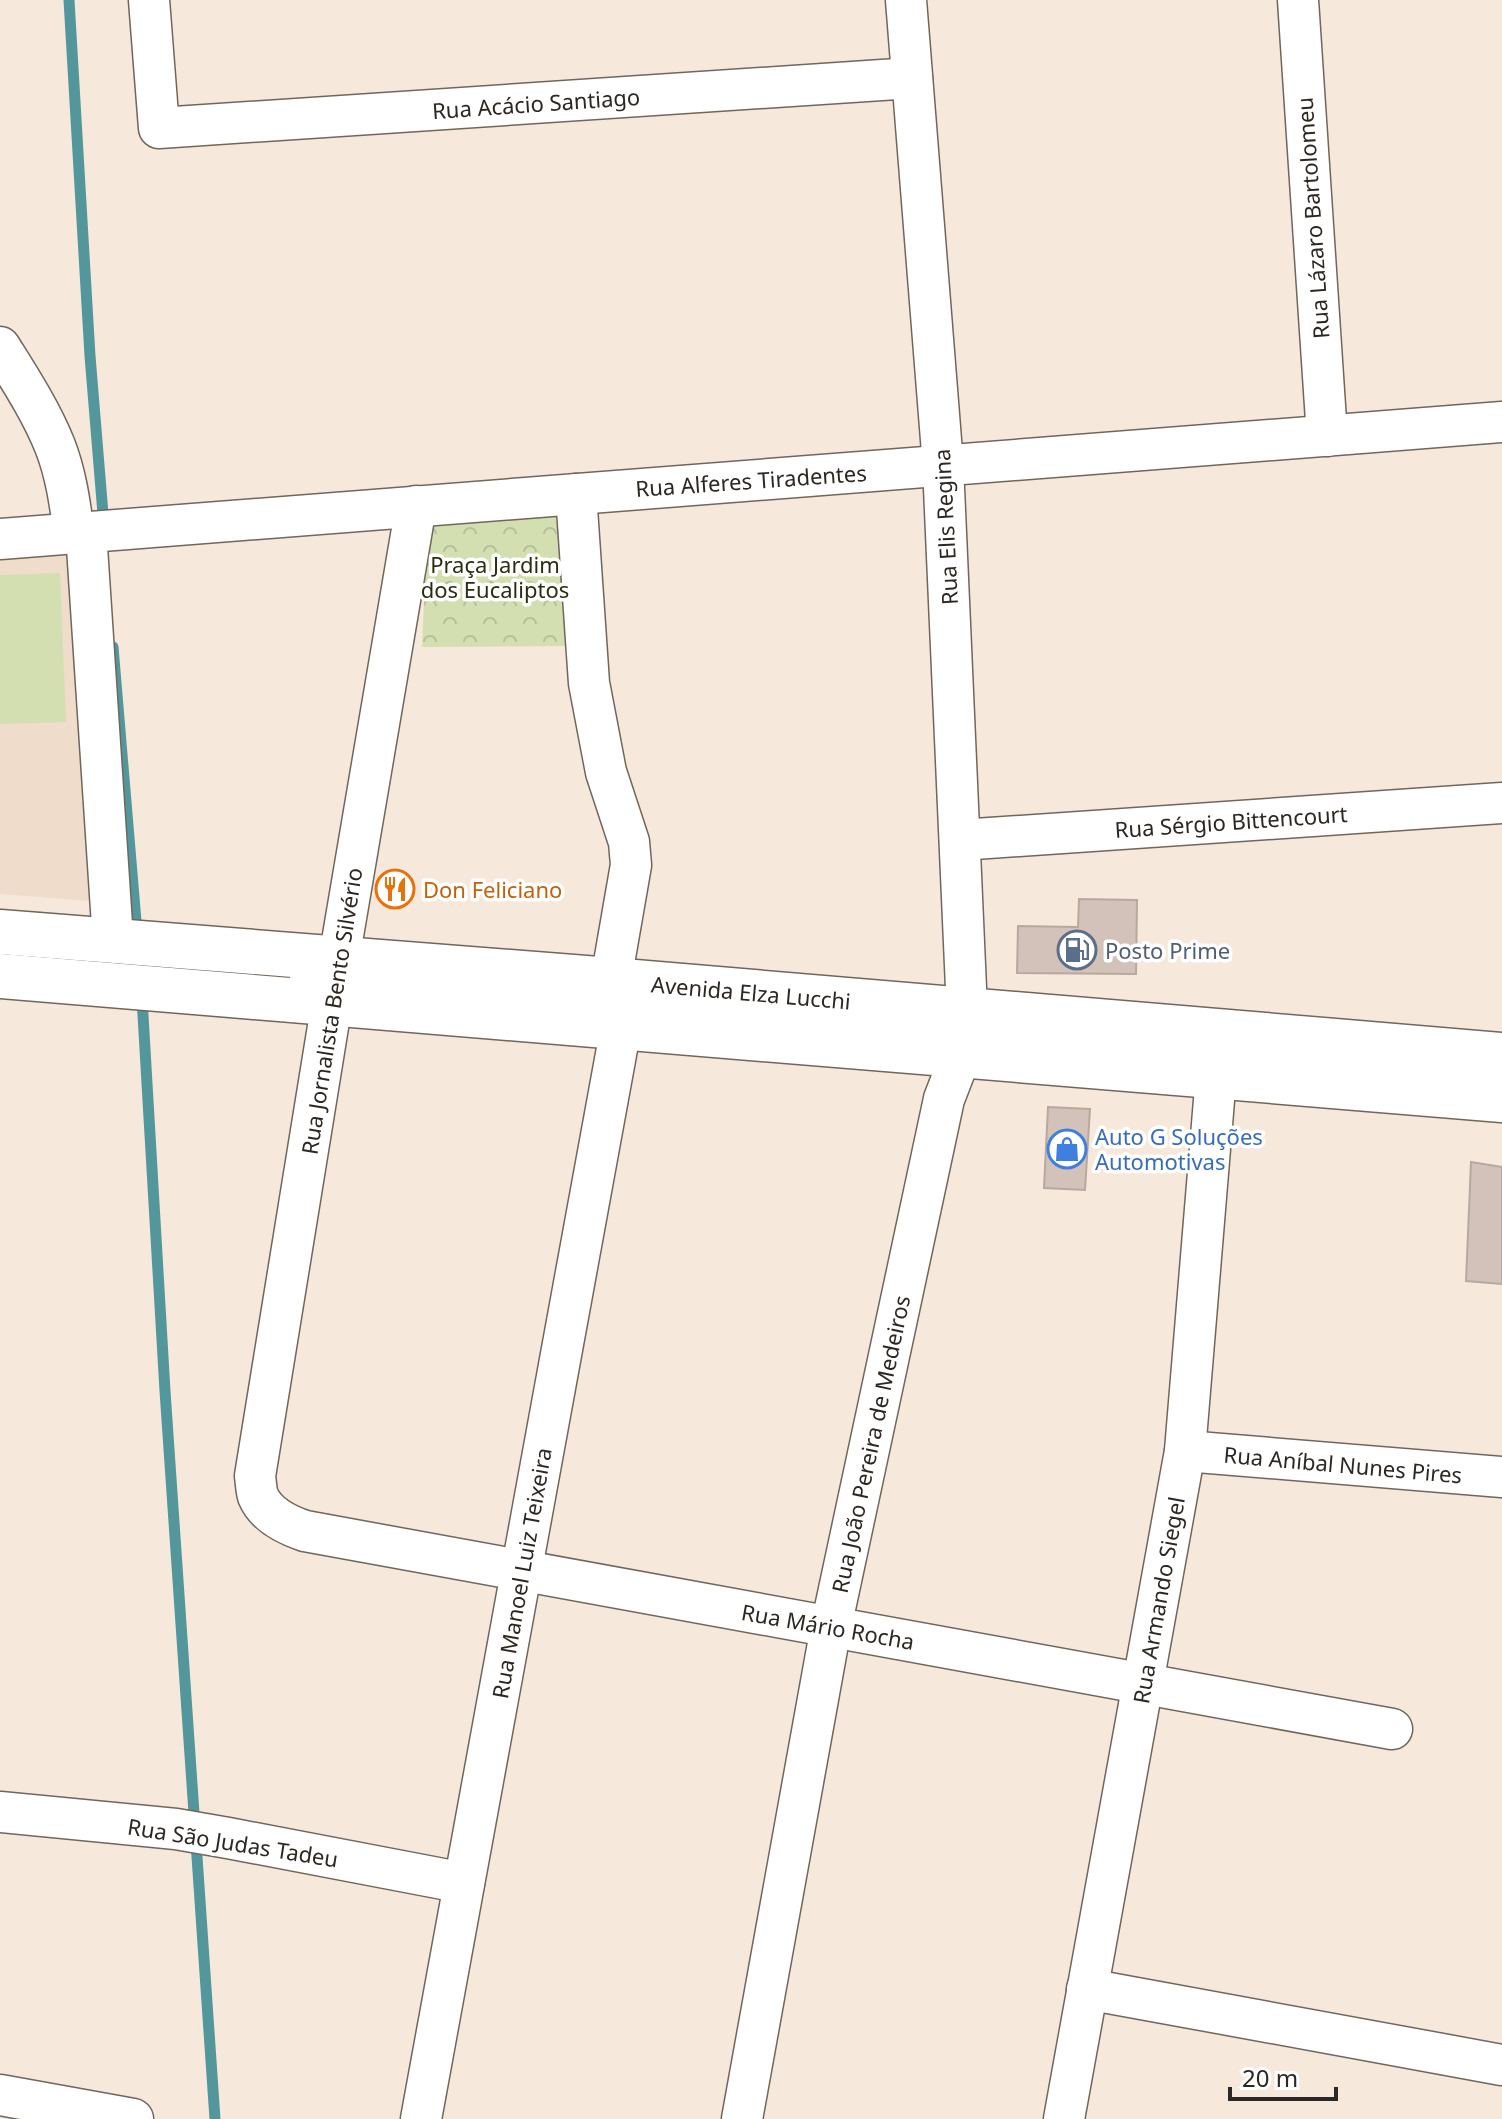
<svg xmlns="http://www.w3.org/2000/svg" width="1502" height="2119" viewBox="0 0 1502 2119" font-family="'Noto Sans',sans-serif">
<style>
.built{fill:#efdcca}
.park{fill:url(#park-crowns)}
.garden{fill:#d4dfb1}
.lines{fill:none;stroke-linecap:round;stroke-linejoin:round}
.stream{stroke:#53979c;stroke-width:11}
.building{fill:#d2c2b9;stroke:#b8a89f;stroke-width:2}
.street-casing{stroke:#71665b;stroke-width:43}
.secondary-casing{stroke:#71665b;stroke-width:47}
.street{stroke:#fff;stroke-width:40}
.secondary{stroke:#fff;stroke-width:44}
.labels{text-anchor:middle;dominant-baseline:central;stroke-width:7;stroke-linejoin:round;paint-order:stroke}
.street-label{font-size:22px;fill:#2c2722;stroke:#fff}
.park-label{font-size:22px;fill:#282e0f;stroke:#fff}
.food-label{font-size:22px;fill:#c56008;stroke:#fff;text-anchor:start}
.service-label{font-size:22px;fill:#4e5e75;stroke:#fff;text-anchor:start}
.shop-label{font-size:22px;fill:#366cbe;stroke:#fff;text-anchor:start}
</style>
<defs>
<pattern id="park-crowns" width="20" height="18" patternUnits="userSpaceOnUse" patternTransform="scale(2)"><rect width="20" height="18" fill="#d4dfb1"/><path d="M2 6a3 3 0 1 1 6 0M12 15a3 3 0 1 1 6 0" fill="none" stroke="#b6bf98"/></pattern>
</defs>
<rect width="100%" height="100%" fill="#f6e9dc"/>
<polygon class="built" points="79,552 103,902 0,894 0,559"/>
<polygon class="park" points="562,507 569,646 422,647 428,509"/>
<polygon class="garden" points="60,573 66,722 0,724 0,575"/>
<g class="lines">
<g class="stream">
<polyline points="69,0 90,356 104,526"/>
<polyline points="113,647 137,933"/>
<polyline points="142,998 165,1391 215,2119"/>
</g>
</g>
<g class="building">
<polygon points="1079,899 1137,900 1136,974 1017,973 1018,926 1078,927"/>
<polygon points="1048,1107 1090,1109 1085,1190 1044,1188"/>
<polygon points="1471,1162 1502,1167 1502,1284 1466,1281"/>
</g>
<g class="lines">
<g class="street-casing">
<g id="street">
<polyline points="149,0 159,128 912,78"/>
<polyline points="1298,0 1327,436"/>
<path d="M0,347C20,379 41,411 55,446C66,474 70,504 74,533"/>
<polyline points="576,494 589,683 606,772 629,842 631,865 611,980"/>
<path d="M416,506L339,959L255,1476C256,1482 256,1490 258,1496C266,1515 287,1525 305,1531L1392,1729"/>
<polyline points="86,532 113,940"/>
<polyline points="0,539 1502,422"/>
<polyline points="960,840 1502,803"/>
<polyline points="310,979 1502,1077"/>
<polyline points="1185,1451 1502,1477"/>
<polyline points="0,1812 176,1829 228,1838 464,1883"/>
<polyline points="1087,1989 1502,2065"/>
<polyline points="0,2095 133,2119"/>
<polyline points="421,2119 621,1027"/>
<polyline points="742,2119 831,1627 944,1099 961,1055 967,1011 943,465 906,0"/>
<polyline points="1064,2119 1185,1451 1216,1076"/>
</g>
</g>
<g class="secondary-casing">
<g id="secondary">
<polyline points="0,932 611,980 1502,1055"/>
<polyline points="0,976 1502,1100"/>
</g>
</g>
<use href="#street" class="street"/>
<use href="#secondary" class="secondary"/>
</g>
<defs>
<g id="restaurant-ring" transform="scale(2)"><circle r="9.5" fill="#fff" stroke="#e8710a" stroke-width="1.5"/><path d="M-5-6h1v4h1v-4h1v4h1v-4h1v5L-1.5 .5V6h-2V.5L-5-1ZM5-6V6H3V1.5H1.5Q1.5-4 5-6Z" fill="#e8710a"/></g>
<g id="fuel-ring" transform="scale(2)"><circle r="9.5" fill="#fff" stroke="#5c6f8a" stroke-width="1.5"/><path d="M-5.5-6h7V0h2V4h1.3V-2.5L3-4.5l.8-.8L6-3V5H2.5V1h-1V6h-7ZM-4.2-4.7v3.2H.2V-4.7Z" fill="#5c6f8a"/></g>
<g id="shop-ring" transform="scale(2)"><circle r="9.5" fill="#fff" stroke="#3f7fe0" stroke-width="1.5"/><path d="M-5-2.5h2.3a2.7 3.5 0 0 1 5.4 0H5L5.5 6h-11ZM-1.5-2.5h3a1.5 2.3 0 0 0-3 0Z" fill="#3f7fe0"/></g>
</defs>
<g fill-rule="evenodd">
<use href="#restaurant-ring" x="395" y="889"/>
<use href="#fuel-ring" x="1077" y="950"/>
<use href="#shop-ring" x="1067" y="1149"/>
</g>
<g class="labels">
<g class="street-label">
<text transform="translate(536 103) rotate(-4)">Rua Acácio Santiago</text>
<text transform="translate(1312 218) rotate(-94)">Rua Lázaro Bartolomeu</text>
<text transform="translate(751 480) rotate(-4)">Rua Alferes Tiradentes</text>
<text transform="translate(945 527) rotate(-93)">Rua Elis Regina</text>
<text transform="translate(1231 821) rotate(-4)">Rua Sérgio Bittencourt</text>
<text transform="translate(751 992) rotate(5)">Avenida Elza Lucchi</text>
<text transform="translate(331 1011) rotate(-81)">Rua Jornalista Bento Silvério</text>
<text transform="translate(870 1444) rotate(-78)">Rua João Pereira de Medeiros</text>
<text transform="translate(1343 1464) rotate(5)">Rua Aníbal Nunes Pires</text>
<text transform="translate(521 1573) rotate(-80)">Rua Manoel Luiz Teixeira</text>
<text transform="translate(1158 1600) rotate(-80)">Rua Armando Siegel</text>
<text transform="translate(828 1626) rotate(10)">Rua Mário Rocha</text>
<text transform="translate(233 1842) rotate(9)">Rua São Judas Tadeu</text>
</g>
<g class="park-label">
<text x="495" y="564">Praça Jardim<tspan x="495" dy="25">dos Eucaliptos</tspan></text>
</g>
<g class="food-label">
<text x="423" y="889">Don Feliciano</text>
</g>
<g class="service-label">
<text x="1105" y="950">Posto Prime</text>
</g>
<g class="shop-label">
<text x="1095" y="1136">Auto G Soluções<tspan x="1095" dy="25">Automotivas</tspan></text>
</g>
</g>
<path d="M1230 2087v12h106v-12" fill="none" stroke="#2c2722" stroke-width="4"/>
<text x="1242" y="2087" font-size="24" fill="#2c2722" stroke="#ffffff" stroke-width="6" paint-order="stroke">20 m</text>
</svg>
